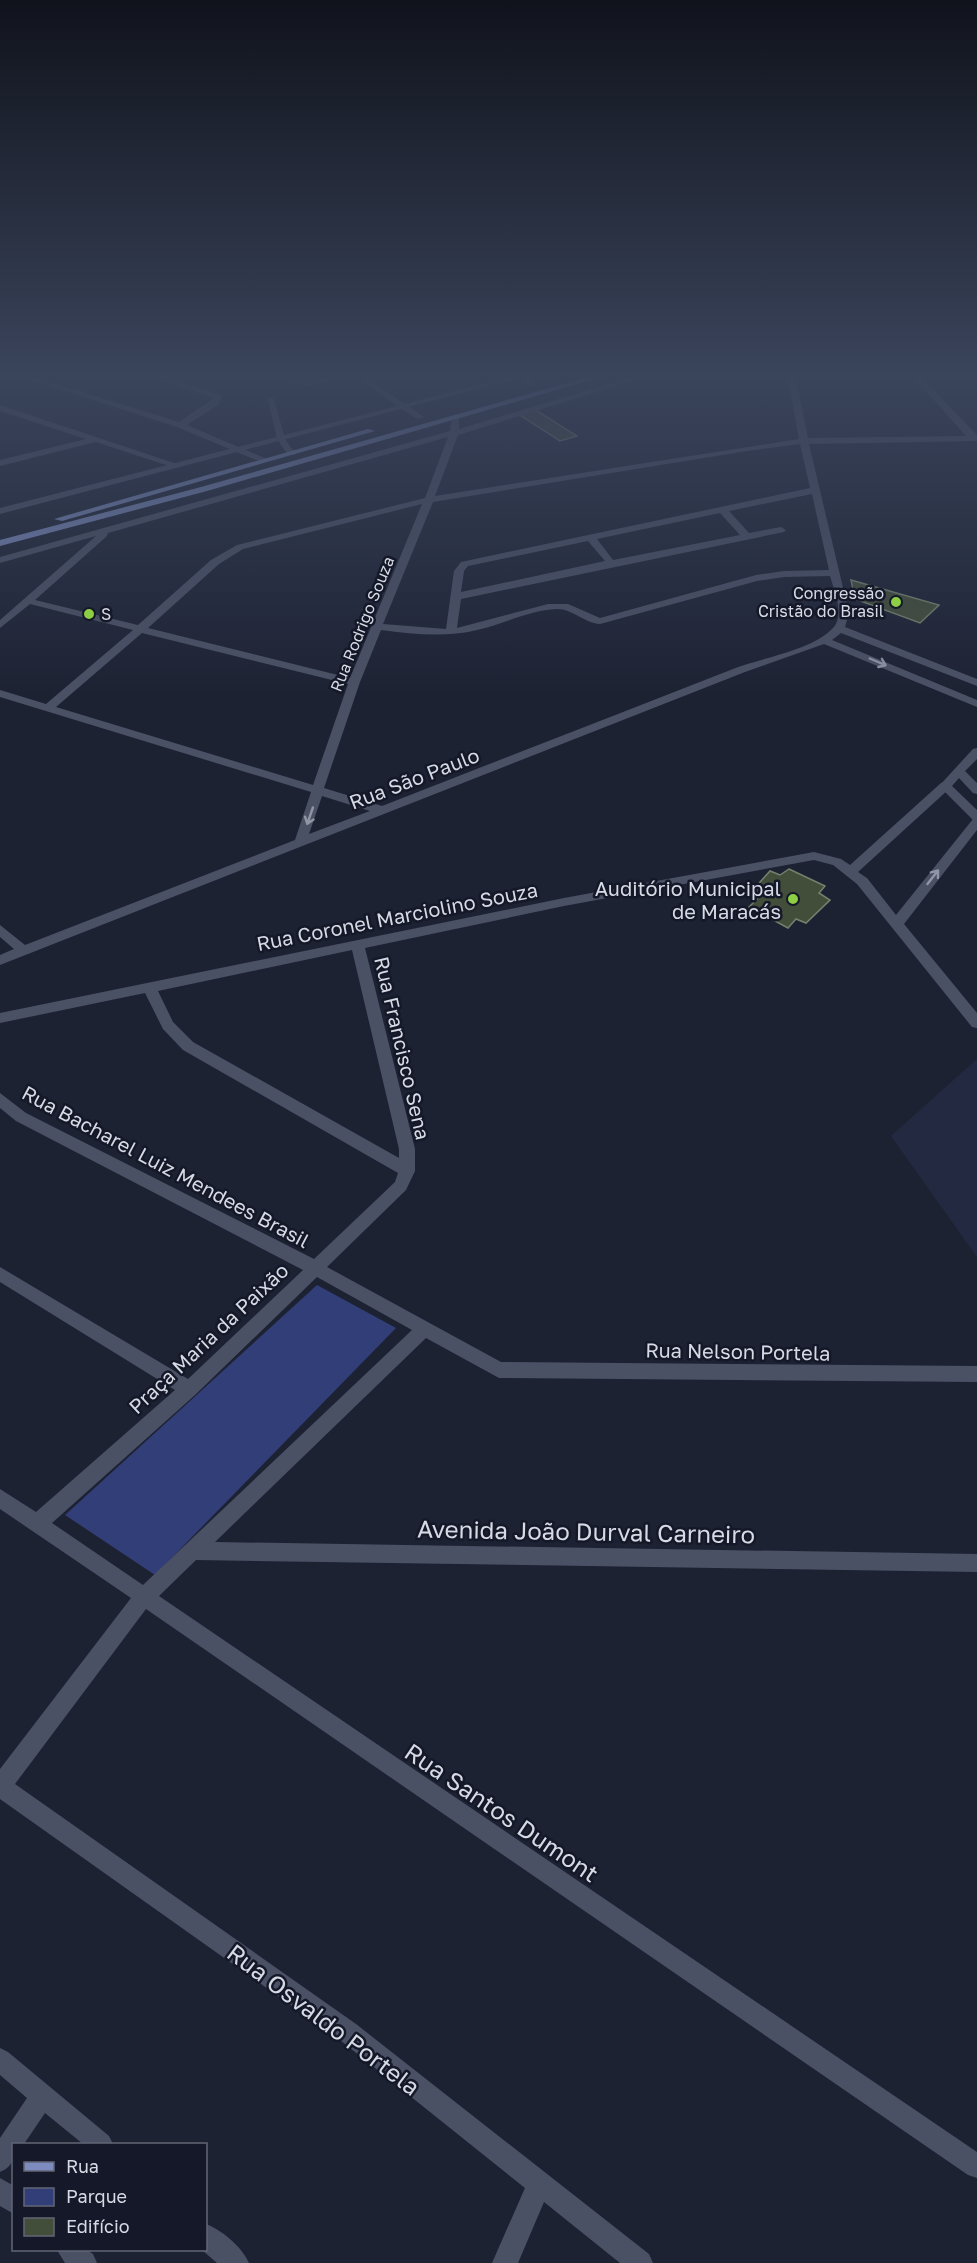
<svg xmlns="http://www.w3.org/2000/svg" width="977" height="2263" viewBox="0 0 977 2263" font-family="'Golos Text',sans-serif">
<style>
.built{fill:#232940}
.green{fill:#313e77}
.building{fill:#424d3a;stroke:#76816d;stroke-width:1.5}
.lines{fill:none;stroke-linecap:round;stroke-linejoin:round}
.lane{fill:#4b5165;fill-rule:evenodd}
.street{fill:#4b5165;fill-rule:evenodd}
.secondary{fill:#4b5165;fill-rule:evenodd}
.primary{fill:#7d8bbe;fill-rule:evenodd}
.oneway{stroke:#9096a5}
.poi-dot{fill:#8dce44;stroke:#141828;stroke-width:2}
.labels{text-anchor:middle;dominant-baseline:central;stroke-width:5;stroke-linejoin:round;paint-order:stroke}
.far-poi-label{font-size:16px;fill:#d6dae5;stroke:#141828;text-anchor:end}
.far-street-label{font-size:16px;fill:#d6dae5;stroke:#141828}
.street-label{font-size:20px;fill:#d6dae5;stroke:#141828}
.poi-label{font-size:20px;fill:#d6dae5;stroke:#141828;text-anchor:end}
.near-street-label{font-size:24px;fill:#d6dae5;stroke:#141828}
</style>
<rect width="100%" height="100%" fill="#1d2233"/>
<polygon class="built" points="977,1059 977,1257 891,1136"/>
<polygon class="green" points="317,1285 396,1328 155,1575 65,1515"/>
<g class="building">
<polygon points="534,409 577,436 560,441 518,414"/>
<polygon points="851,580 939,605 920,623 855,599"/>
<polygon points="789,869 825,886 819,893 830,900 806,923 796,919 788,928 749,907 758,898 750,893 770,871 780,875"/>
</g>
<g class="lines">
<polygon class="lane" points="271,397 274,399 285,439 295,453 294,455 288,455 277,439 268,399"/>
<g class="street">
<polygon points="25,378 37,378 179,422 214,398 155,378 167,378 222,395 219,404 187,425 269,460 261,462 177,427"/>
<polygon points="277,378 307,381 339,378 307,387"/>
<polygon points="357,378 366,378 424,417 417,419"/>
<polygon points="518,378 528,378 537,385 530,387"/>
<path d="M629,378H642L458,435L435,496L799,439L788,378H796L808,438L966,436L914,378H922L977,435V441L809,444L849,613L845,627L977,679V686L841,633L832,640L977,700V707L824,644L745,672L0,965V955L14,949L0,937V925L25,945L295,840L311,792L0,697V690L46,704L133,630L30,604L0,628V620L96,536L0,563V557L450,431L452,416L459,418V429ZM448,437L425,498L237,545L211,560L138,625L35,600L107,536L108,533ZM800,444L810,488L461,562L454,571L446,629L383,624L433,502L747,451ZM812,494L829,570L784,571L756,575L600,618L568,604H548L457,628L461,599L784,532L786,530L781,527L749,533L729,511ZM422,504L350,678L148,628L219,564L243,549ZM720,513L740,535L613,560L597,539ZM588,541L605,561L461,592L464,571L468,566ZM830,576C834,590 845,616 833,628C813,650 761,658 733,669C616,715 499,760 382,806L324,788L360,682L381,630C413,634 445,638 477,630C504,624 529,610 557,609C573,609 584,623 600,624L757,581L784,577ZM142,633L348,684L313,785L56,707ZM322,796L370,811L309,834Z"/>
<polygon points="0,405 183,466 175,468 96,442 0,466 0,460 86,439 0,411"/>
<path d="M945,782L949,783V789L858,872L867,878L896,915L973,819L977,818V830L904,924L977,1013V1028L972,1027L857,884L833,865L814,860L564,906L365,948L415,1149V1171L406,1190L327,1267L501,1362L977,1366V1382L499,1378L426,1338L215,1542L977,1554V1572L196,1560L159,1596L977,2152V2178L968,2175L146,1609L15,1784L356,2024L649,2254L653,2263H620L544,2202L518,2263H492L525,2188L340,2040L0,1799V1769L131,1598L0,1509V1489L36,1512L175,1390L0,1282V1267L188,1379L303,1270L16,1121L0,1108V1093L26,1113L314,1259L395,1182L398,1173L183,1050L163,1029L145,993L0,1023V1013L564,898L814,852L841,859L850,865L941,783ZM352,950L399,1149V1158L193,1042L173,1022L158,991ZM317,1277L412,1330L143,1585L52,1523L195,1395Z"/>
<path d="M0,2048L8,2052L109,2136L113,2144H83L45,2113L24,2144H14C14,2158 14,2166 0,2172V2138L27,2098L0,2075Z"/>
<polygon points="0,2178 14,2186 14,2214 0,2206"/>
<path d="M206,2224C222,2230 242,2247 249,2263H217L202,2250H206Z"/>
<polygon points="57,2250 87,2250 93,2254 97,2263 65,2263"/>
</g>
<g class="secondary">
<polygon points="506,378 519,378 0,514 0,508"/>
<polygon points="977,748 977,759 965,771 977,783 977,794 973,793 959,778 952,786 977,810 977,821 973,820 939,786 973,749"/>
</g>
<g class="primary">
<polygon points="585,378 598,378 207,491 0,546 0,540 201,487"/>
<polygon points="368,429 375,431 62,521 54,519"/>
</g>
</g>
<defs><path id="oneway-shaft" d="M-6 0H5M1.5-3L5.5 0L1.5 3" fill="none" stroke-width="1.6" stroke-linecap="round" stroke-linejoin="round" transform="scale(1.5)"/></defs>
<g class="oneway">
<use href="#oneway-shaft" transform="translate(878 662) rotate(23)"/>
<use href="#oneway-shaft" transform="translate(310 816) rotate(109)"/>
<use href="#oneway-shaft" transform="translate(933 877) rotate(-52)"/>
</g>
<linearGradient id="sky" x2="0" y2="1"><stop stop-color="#10131c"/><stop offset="0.54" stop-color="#3a445b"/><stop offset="1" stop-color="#3a445b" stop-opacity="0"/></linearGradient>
<rect width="977" height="695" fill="url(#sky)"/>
<g class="poi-dot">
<circle cx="896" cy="602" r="6"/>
<circle cx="89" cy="614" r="6"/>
<circle cx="793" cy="899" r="6"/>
</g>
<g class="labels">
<g class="far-poi-label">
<text x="884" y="593">Congressão<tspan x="884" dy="18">Cristão do Brasil</tspan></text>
<text x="101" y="614" text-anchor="start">S</text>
</g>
<g class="far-street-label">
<text transform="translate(362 624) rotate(-68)">Rua Rodrigo Souza</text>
</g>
<g class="street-label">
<text transform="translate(414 778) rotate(-21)">Rua São Paulo</text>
<text transform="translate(397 916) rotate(-11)">Rua Coronel Marciolino Souza</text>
<text transform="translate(403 1048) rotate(77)">Rua Francisco Sena</text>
<text transform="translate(166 1166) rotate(28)">Rua Bacharel Luiz Mendees Brasil</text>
<text transform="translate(208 1338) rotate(-43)">Praça Maria da Paixão</text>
<text transform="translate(738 1351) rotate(1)">Rua Nelson Portela</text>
</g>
<g class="poi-label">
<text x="781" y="888">Auditório Municipal<tspan x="781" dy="23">de Maracás</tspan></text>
</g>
<g class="near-street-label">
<text transform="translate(586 1531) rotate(1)">Avenida João Durval Carneiro</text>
<text transform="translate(502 1812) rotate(34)">Rua Santos Dumont</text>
<text transform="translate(324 2019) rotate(37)">Rua Osvaldo Portela</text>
</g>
</g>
<rect x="12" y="2143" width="195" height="108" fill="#141828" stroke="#626674" stroke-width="1.5"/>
<rect x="24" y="2162" width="30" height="9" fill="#7d8bbe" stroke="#626674" stroke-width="1.5"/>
<text x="66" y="2173" font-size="18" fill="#d6dae5">Rua</text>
<rect x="24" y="2188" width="30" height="18" fill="#313e77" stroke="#626674" stroke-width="1.5"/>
<text x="66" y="2203" font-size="18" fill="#d6dae5">Parque</text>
<rect x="24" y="2218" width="30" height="18" fill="#424d3a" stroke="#626674" stroke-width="1.5"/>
<text x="66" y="2233" font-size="18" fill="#d6dae5">Edifício</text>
</svg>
